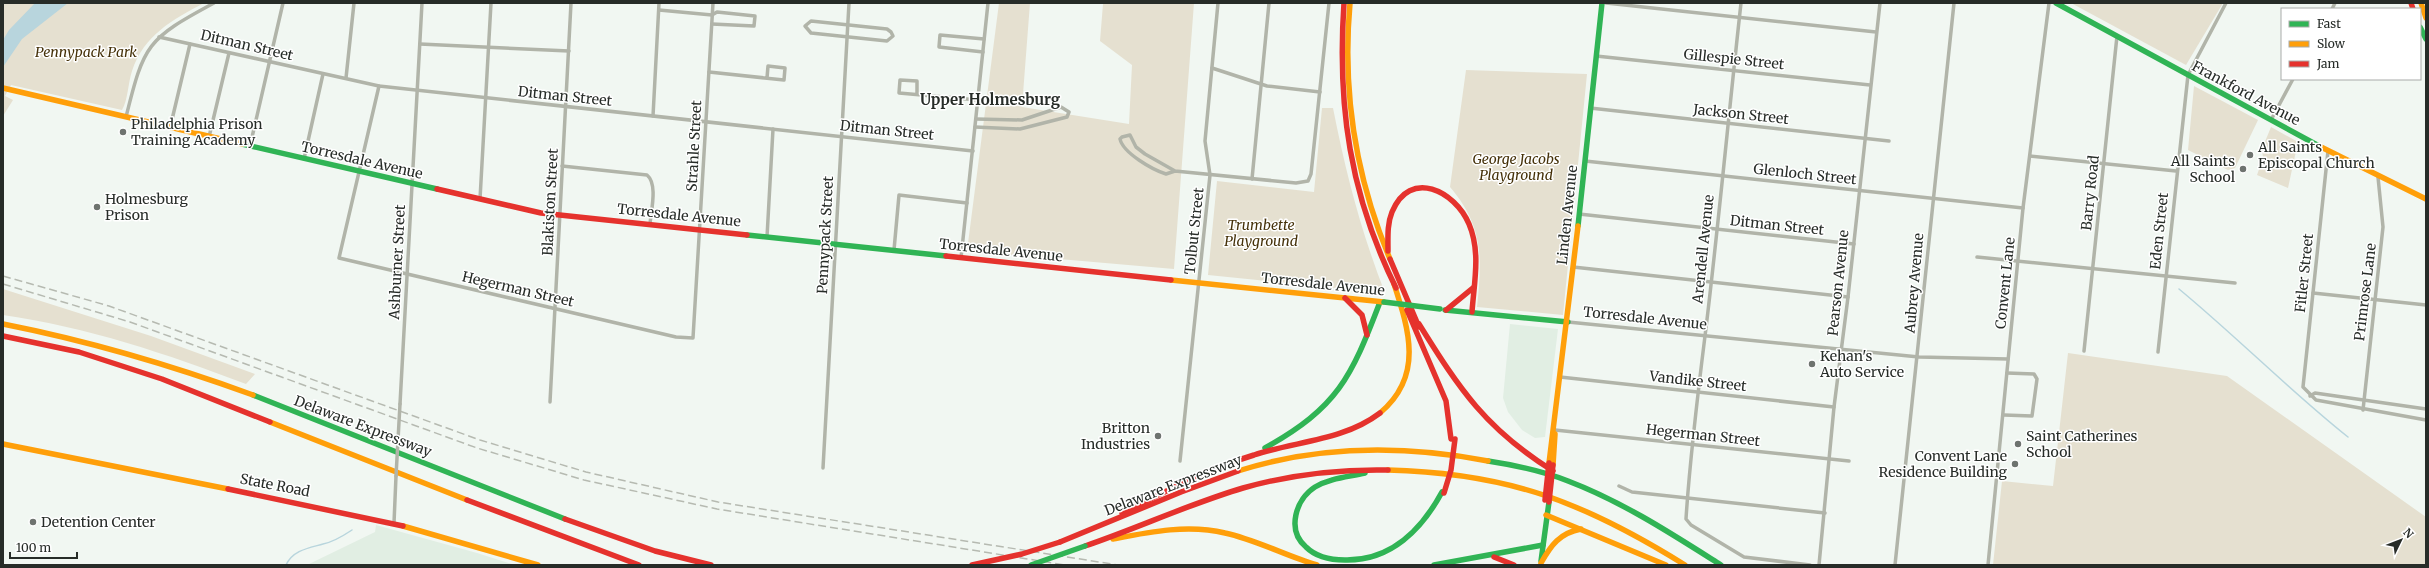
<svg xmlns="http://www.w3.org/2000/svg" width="2429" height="568" viewBox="0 0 2429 568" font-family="Merriweather,serif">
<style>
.built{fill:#e1eee3}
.green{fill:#e5e0d0}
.water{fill:#b8d5dd}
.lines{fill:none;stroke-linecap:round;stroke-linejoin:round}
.stream{stroke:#b8d5dd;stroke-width:1.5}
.street{stroke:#b1b4a9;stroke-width:3.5}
.fast{stroke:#30b455;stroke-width:5.5}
.slow{stroke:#ff9f0a;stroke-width:5.5}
.jam{stroke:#e5322d;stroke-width:5.5}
.rail{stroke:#b6bab1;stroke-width:1.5;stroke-dasharray:8 4;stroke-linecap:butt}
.street-bridge{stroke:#b1b4a9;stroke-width:3.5}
.fast-bridge{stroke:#30b455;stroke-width:5.5}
.jam-bridge{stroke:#e5322d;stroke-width:5.5}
.poi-dot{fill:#6e736f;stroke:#fff;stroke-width:1.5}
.labels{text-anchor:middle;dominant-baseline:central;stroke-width:3;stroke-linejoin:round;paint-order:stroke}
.street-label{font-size:14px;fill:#272c28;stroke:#fff}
.park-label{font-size:14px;font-style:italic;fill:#453109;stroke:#fff}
.poi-label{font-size:14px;fill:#272c28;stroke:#fff;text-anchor:start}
.neighbourhood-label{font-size:15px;font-weight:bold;fill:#272c28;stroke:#fff}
</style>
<rect width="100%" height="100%" fill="#f1f7f2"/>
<g class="built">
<polygon points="1510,324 1558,329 1545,437 1535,438 1522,430 1508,412 1503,398"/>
<polygon points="376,525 477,553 515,565 307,565 375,532"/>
</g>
<g class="green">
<path d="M3,3H204C172,20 144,35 132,71C128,83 128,100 122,110L11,85L5,96L13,100L3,116Z"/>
<polygon points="999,3 1030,3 1022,107 1129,124 1132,65 1100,41 1103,4 1093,3 1194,3 1174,269 967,251"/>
<polygon points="2071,3 2223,3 2186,65"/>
<path d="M1466,70L1587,74L1563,315L1477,307C1482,258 1484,227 1450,187Z"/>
<polygon points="2194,86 2258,120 2235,168 2228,170 2188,150"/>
<path d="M1322,108H1333C1346,174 1361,231 1385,293L1208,275L1217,181L1314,192Z"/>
<polygon points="2271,127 2298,142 2288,188 2257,175 2263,158 2262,149"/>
<path d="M3,289L151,336L255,374L246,384C167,354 87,327 3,315Z"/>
<polygon points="2068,353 2227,376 2426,517 2426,565 1993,565 2002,481 2053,486"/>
</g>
<polygon class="water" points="35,3 68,3 22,39 3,67 3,40 9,30"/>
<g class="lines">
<g class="stream">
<path d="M2179,289C2237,337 2289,390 2348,437"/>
<path d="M286,565C293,550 309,548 323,544C333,542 343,536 352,530"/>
</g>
<g class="street">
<polyline points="1606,3 1876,32"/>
<path d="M1741,3C1729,111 1719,220 1706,328C1698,392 1690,455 1686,519L1691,525L1744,557L1810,565"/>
<polyline points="2332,9 2335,3"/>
<polyline points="659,10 712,15 717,12 755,16 754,26 712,24"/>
<polygon points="811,21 887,29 891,32 893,36 887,41 811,33 805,26"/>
<polyline points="159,37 379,86 973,151"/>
<polyline points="420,44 569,51"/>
<polyline points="983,52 939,47 940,35 984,39"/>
<polyline points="1596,56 1870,85"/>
<polyline points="1212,68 1267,86 1320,92"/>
<polyline points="709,72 784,80 785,68 768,66 767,78"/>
<polyline points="346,78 354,3"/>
<polyline points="379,86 339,258 676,337 693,338 713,3"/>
<polyline points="917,94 917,81 900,80 899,93 978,100"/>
<polyline points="1590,108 1889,141"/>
<polyline points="653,116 659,3"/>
<path d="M126,117C144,44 147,39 214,3"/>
<polyline points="2271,120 2293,79"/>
<polyline points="975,127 1020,129 1067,117 1069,112 1061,107 1022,120 976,119"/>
<polyline points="170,128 190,44"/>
<polyline points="209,137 229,53"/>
<polyline points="250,146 283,3"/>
<polyline points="2328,151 2303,387 2316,400 2426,420"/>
<polyline points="2030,156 2176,171"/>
<polyline points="304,159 323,74"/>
<polyline points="1585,161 2023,208"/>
<path d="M562,166L647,175C658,184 651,211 650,224"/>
<path d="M1175,171L1145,154L1136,147L1130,135L1122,137L1120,139C1123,153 1153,170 1166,174L1175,171L1296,183L1308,181L1311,174L1329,3"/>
<polyline points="1252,179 1269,3"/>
<polyline points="480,199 491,3"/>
<polyline points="1579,214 1854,244"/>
<polyline points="767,237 773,129"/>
<polyline points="894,250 899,195 967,203"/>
<polyline points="1977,257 2235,283"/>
<polyline points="961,258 988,3"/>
<polyline points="1573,267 1848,297"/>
<polyline points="2313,293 2426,305"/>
<polyline points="1568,322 1919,357 2008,359"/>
<polyline points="2084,351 2117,36"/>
<polyline points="2158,352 2188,75 2226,3"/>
<polyline points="1560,377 1834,407"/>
<polyline points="2310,396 2315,393 2426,409"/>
<polyline points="550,402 571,3"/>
<polyline points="400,404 422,3"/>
<polyline points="2363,410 2383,227 2378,177"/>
<polyline points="2004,415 2032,416 2037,379 2034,374 2007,373"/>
<polyline points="1555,430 1849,461"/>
<polyline points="1180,461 1210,175 1205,141 1218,3"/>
<polyline points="823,468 849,3"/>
<polyline points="1619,486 1632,492 1825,513"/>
<polyline points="394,523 396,476"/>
<polyline points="1819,565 1834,407 1848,297 1880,3"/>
<polyline points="1895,565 1954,3"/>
<polyline points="1988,565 2023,208 2049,3"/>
</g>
<g class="fast">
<polyline points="2056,3 2319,146"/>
<polyline points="2420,27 2426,39"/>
<polyline points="242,144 437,189"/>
<polyline points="1578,226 1602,3"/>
<polyline points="747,235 946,256"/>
<polyline points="1445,310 1568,322"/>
<polyline points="253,395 565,519"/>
<path d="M1265,448C1338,407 1351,378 1380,302"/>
<path d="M1488,461C1514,465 1543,471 1568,481C1623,502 1672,534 1721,565"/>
<path d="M1365,473C1348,477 1330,478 1315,487C1296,499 1286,530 1306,547C1316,557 1331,560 1345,560C1391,561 1422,529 1442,492"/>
<polyline points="1541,561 1549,502"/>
<polyline points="1434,565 1543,545"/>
</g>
<g class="slow">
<path d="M1350,3C1342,92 1355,176 1390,259"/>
<polyline points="2421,3 2426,18"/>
<polyline points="3,88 242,144"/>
<polyline points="2319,146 2426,199"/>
<polyline points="1171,280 1384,302"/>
<path d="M3,324C89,341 171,365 253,395"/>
<path d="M1380,413C1424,376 1409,330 1394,284"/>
<polyline points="270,422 467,500"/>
<polyline points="3,444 228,489"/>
<polyline points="1549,463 1578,226"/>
<polyline points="1553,465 1555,434"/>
<path d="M1388,470C1508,473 1584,502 1685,565"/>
<path d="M1238,471C1320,445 1404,445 1488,461"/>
<polyline points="1546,515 1666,565"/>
<polyline points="403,526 538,565"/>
<path d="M1113,539C1149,532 1188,524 1225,533C1257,540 1286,556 1317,565"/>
<path d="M1541,563C1551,545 1560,533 1581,529"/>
</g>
<g class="jam">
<path d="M1344,3C1337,106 1350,195 1396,288"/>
<polyline points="2411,3 2413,9"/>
<polyline points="437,189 541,213 747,235"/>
<path d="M1388,251C1388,238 1387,224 1392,212C1410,168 1455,191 1469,224C1481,252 1474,283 1472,312"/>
<polyline points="946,256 1171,280"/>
<polyline points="1390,259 1419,327"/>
<polyline points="1345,298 1362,315 1367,335"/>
<polyline points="1407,310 1446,401 1451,439"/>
<polyline points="1446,310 1474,287"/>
<path d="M1419,324C1460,390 1486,429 1553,471"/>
<polyline points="3,336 79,352 162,379 270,422"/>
<polyline points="228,489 403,526"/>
<polyline points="467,500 639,565"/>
<path d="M1122,513C1165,492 1208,469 1254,455C1296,441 1343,441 1380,413"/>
<polyline points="565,519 655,551 711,565"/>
<polyline points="1060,542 1181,492 1238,471"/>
<path d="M1085,546C1138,528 1189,504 1243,488C1289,475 1340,469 1388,470"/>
<polyline points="1494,557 1514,565"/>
</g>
<g class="rail">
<polyline points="3,276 109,306 480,440 586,472 718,502 1118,565"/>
<polyline points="3,284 130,322 477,448 584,480 717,509 1065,565"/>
</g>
<polyline class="street-bridge" points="396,476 400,404"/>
<g class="fast-bridge">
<polyline points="1384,302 1440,309"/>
<polyline points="1031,565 1085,546"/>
</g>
<g class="jam-bridge">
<polyline points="1444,493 1451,470 1455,439"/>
<polyline points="1545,500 1549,463"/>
<polyline points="1549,502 1553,465"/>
<polyline points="972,565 1022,554 1060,542"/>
</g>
</g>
<g class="poi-dot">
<circle cx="123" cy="132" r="4"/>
<circle cx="2250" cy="155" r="4"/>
<circle cx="2243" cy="169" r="4"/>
<circle cx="97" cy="207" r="4"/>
<circle cx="1812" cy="364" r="4"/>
<circle cx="1158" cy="436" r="4"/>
<circle cx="2018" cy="444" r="4"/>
<circle cx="2015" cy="464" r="4"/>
<circle cx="33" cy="522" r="4"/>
</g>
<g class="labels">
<g class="street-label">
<text transform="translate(247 45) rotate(13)">Ditman Street</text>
<text transform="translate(1734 59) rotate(6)">Gillespie Street</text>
<text transform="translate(2246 93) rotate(28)">Frankford Avenue</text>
<text transform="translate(565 96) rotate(6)">Ditman Street</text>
<text transform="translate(1741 114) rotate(6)">Jackson Street</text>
<text transform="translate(887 130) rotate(6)">Ditman Street</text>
<text transform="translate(694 146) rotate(-87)">Strahle Street</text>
<text transform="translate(362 160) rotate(13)">Torresdale Avenue</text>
<text transform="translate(1805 174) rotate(6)">Glenloch Street</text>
<text transform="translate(2090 193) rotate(-84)">Barry Road</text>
<text transform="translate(550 202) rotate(-87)">Blakiston Street</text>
<text transform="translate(679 215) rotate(6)">Torresdale Avenue</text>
<text transform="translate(1567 215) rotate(-84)">Linden Avenue</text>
<text transform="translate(1777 225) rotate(6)">Ditman Street</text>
<text transform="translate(1194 231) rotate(-84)">Tolbut Street</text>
<text transform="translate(2159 231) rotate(-84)">Eden Street</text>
<text transform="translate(825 235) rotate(-87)">Pennypack Street</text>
<text transform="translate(1703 249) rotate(-84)">Arendell Avenue</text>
<text transform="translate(1001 250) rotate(6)">Torresdale Avenue</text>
<text transform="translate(397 262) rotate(-87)">Ashburner Street</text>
<text transform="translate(2304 273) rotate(-84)">Fitler Street</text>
<text transform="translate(1838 283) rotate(-84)">Pearson Avenue</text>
<text transform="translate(1914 283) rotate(-85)">Aubrey Avenue</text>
<text transform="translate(2005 283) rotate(-84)">Convent Lane</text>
<text transform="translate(1323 284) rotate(6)">Torresdale Avenue</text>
<text transform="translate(518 289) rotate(13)">Hegerman Street</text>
<text transform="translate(2365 292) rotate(-83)">Primrose Lane</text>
<text transform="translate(1645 318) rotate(6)">Torresdale Avenue</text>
<text transform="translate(1698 381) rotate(6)">Vandike Street</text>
<text transform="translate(363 426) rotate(21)">Delaware Expressway</text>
<text transform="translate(1703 435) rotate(6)">Hegerman Street</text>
<text transform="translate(275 485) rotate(11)">State Road</text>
<text transform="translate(1173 485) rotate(-21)">Delaware Expressway</text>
</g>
<g class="park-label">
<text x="86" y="52">Pennypack Park</text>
<text x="1516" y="159">George Jacobs<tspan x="1516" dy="16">Playground</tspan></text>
<text x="1261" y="225">Trumbette<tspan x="1261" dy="16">Playground</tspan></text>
</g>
<g class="poi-label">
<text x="131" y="124">Philadelphia Prison<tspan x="131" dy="16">Training Academy</tspan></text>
<text x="2258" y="147">All Saints<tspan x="2258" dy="16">Episcopal Church</tspan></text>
<text x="2235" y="161" text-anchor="end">All Saints<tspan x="2235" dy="16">School</tspan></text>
<text x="105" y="199">Holmesburg<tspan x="105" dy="16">Prison</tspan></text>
<text x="1820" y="356">Kehan's<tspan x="1820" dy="16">Auto Service</tspan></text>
<text x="1150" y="428" text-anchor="end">Britton<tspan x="1150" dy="16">Industries</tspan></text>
<text x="2026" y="436">Saint Catherines<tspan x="2026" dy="16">School</tspan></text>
<text x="2007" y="456" text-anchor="end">Convent Lane<tspan x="2007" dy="16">Residence Building</tspan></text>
<text x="41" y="522">Detention Center</text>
</g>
<g class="neighbourhood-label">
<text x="990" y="99">Upper Holmesburg</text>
</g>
</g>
<rect width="2429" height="568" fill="none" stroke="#272c28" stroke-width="8"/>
<rect x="2281" y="8" width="140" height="72" fill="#ffffff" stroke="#a9aba9"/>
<rect x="2289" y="21" width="20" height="6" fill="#30b455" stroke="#a9aba9"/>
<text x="2317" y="28" font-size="12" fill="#272c28">Fast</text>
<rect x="2289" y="41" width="20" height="6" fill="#ff9f0a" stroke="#a9aba9"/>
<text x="2317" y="48" font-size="12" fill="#272c28">Slow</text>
<rect x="2289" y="61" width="20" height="6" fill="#e5322d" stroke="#a9aba9"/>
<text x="2317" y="68" font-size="12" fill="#272c28">Jam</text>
<g transform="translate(2401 540) rotate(47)" stroke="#ffffff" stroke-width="3" paint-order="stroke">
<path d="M0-3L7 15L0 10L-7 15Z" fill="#272c28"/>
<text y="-6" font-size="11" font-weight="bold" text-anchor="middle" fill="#272c28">N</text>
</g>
<path d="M10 552v6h67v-6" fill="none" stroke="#272c28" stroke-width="2"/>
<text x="16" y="552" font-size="12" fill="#272c28" stroke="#ffffff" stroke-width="3" paint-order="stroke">100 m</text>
</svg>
